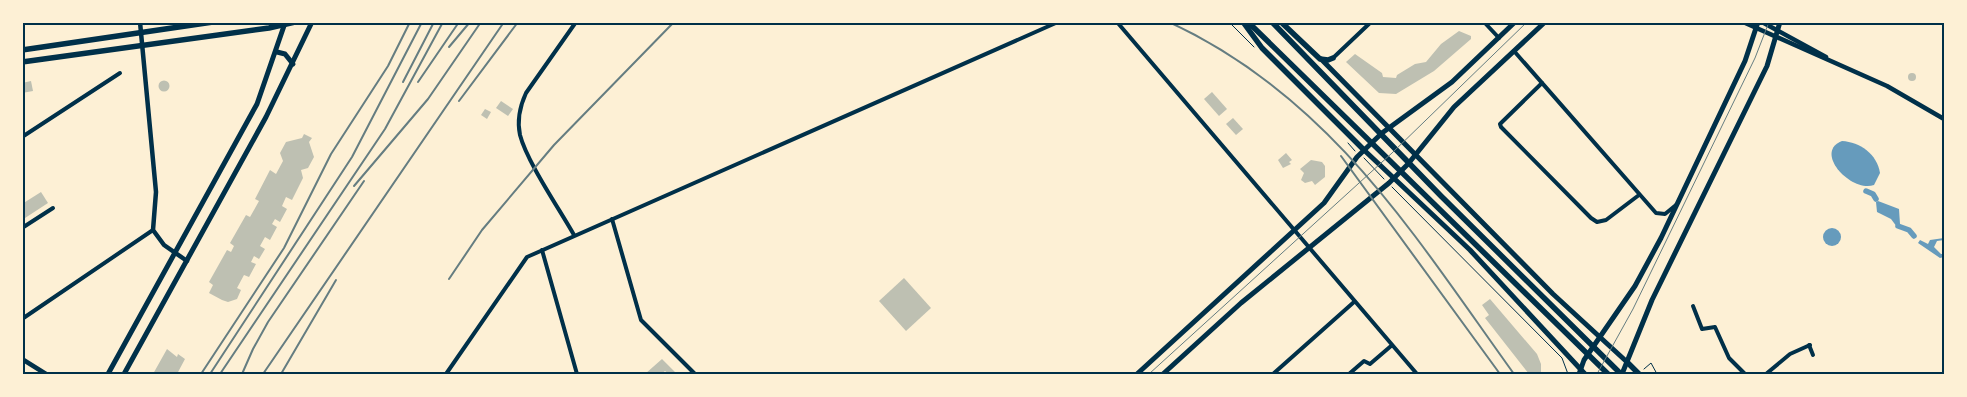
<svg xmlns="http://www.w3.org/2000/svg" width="1967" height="397" viewBox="0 0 1967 397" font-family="'Work Sans',sans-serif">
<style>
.water{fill:#669bbc}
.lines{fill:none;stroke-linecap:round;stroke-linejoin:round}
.canal{stroke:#669bbc;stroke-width:5.5}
.building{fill:#bec0b2}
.path{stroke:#003049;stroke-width:1}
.minor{stroke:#003049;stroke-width:4}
.tertiary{stroke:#003049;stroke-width:4.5}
.secondary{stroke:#003049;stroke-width:5}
.primary{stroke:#003049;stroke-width:5.5}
.tram{stroke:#657d81;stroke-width:1}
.rail{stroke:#657d81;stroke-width:2}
.neatline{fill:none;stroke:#003049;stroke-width:2}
</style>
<rect width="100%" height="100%" fill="#fdf0d5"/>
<g class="water">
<path d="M1842,141C1860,142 1877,154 1880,173L1874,185C1851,193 1813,152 1842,141Z"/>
<polygon points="1878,201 1899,209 1900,224 1897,227 1891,219 1877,212 1876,202"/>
<circle cx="1832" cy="237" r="9"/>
<polygon points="1944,238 1944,240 1937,241 1934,247 1941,254 1944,254 1944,257 1940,258 1918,243 1920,240 1928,244 1930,240"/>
</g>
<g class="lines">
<g class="canal">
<polyline points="1866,191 1873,194 1876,199"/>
<polyline points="1898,226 1909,230 1914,236"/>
</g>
</g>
<g class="building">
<polygon points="1459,31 1471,36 1471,39 1434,71 1396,94 1379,93 1346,62 1355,54 1382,73 1383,77 1396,78 1397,75 1415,64 1426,62 1441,44"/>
<circle cx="1912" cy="77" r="4"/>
<circle cx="164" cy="86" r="5.5"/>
<polygon points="31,81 33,91 22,93 22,83"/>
<polygon points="1212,92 1227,109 1219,116 1204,99"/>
<polygon points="501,101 513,109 508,116 496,108"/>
<polygon points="485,109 491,112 487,119 481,115"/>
<polygon points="1233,118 1243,129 1236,135 1226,124"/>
<polygon points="304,134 312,138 309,142 314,157 308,168 301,170 303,178 292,200 286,197 282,206 287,209 280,222 275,219 272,224 277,227 270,240 265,237 260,246 265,249 259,259 254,256 251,262 256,264 249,277 244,275 237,288 241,290 237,299 228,302 222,300 209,293 213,285 209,282 227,250 231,252 234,246 230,243 246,215 250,217 254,210 259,201 255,199 270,170 276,174 283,161 280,153 286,142 302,138"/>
<polygon points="1286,153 1292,160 1289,162 1291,164 1283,168 1278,160"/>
<polygon points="1311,160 1322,162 1325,166 1325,177 1315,185 1312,181 1305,183 1301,180 1304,173 1300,169"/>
<polygon points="41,192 48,203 22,220 22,204"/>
<polygon points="904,278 931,308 906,331 879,301"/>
<polygon points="1490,299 1537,354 1541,364 1541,374 1529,374 1485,318 1489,315 1482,305"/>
<polygon points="167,349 177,357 178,354 185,359 177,374 153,374"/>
<polygon points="662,359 677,374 669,374 665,371 661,374 645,374"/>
</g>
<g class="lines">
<g class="path">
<polyline points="1229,22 1254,47"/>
<polyline points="1348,143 1355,151"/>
<polyline points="1364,158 1384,179"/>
<polyline points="1392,187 1562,358 1568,374"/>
<polyline points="1644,369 1651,363 1657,374"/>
</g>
<g class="minor">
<polyline points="1117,22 1417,374"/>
<polyline points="1484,22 1499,38"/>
<polyline points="1514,51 1656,213 1665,214 1676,205"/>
<polyline points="1333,58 1371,22"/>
<polyline points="1542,83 1500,124 1501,127 1591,218 1597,222 1606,220 1639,195"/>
<polyline points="22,137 120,73"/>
<polyline points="612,219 641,320 695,374"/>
<polyline points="22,228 53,208"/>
<path d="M574,235C560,210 527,162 520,135C517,121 520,106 526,93L576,22"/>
<polyline points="542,250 577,374"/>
<polyline points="1693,306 1702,329 1715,327 1729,358 1745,374"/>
<polyline points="22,319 153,230"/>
<polyline points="1809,345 1813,355"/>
<polyline points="446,374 527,257 1058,22"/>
<polyline points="1273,374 1354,302"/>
<polyline points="1349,374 1364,361 1370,364 1391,346"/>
<polyline points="1766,374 1790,354 1810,345"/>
</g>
<g class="tertiary">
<polyline points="140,22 156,192 153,230 164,245 187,261"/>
<polyline points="1743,22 1887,86 1944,119"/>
<polyline points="1762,22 1826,57"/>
<polyline points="22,359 46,374"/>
</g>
<g class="secondary">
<polyline points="277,52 285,54 293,64"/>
<polyline points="1321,59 1553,294 1627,362"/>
<polyline points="1364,150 1470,250 1585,374"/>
<polyline points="108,374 257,104 285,23"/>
<polyline points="124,374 266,117 312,22"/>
<polyline points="1137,374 1324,203 1357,157 1382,133 1452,82 1515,22"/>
<polyline points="1163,374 1241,303 1389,183 1408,164 1454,107 1545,22"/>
<polyline points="1579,374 1584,360 1635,286 1661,238 1745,61 1758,22"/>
<polyline points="1622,374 1652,300 1767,66 1780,22"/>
</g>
<g class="primary">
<polyline points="1243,22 1262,48 1364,150"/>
<polyline points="1248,22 1608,374"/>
<polyline points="1272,22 1441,196 1621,374"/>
<polyline points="1281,22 1320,59 1328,60 1333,58"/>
<polyline points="22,50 213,22"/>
<polyline points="22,62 269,28 295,22"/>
<polyline points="1627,362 1639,374"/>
</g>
<g class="tram">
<polyline points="1149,374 1392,153 1527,22"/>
<polyline points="1597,374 1633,309 1755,58 1769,22"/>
</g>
<g class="rail">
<path d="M1169,22C1331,97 1414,235 1514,374"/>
<polyline points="449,47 470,22"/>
<polyline points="403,82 434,22"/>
<polyline points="418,82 459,22"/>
<polyline points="459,101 518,22"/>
<polyline points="1341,156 1500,374"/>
<polyline points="354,186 428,99 481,22"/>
<polyline points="449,279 482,230 554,145 674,22"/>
<polyline points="201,374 284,248 331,154 388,66 410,22"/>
<polyline points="210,374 352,157 422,22"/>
<polyline points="220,374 385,129 443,22"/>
<polyline points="242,374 253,349 268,322 364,181"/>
<polyline points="263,374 504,22"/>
<polyline points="281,374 336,280"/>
</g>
</g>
<rect width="1967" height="397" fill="none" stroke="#fdf0d5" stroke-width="48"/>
<rect x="24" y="24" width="1919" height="349" class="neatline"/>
</svg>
